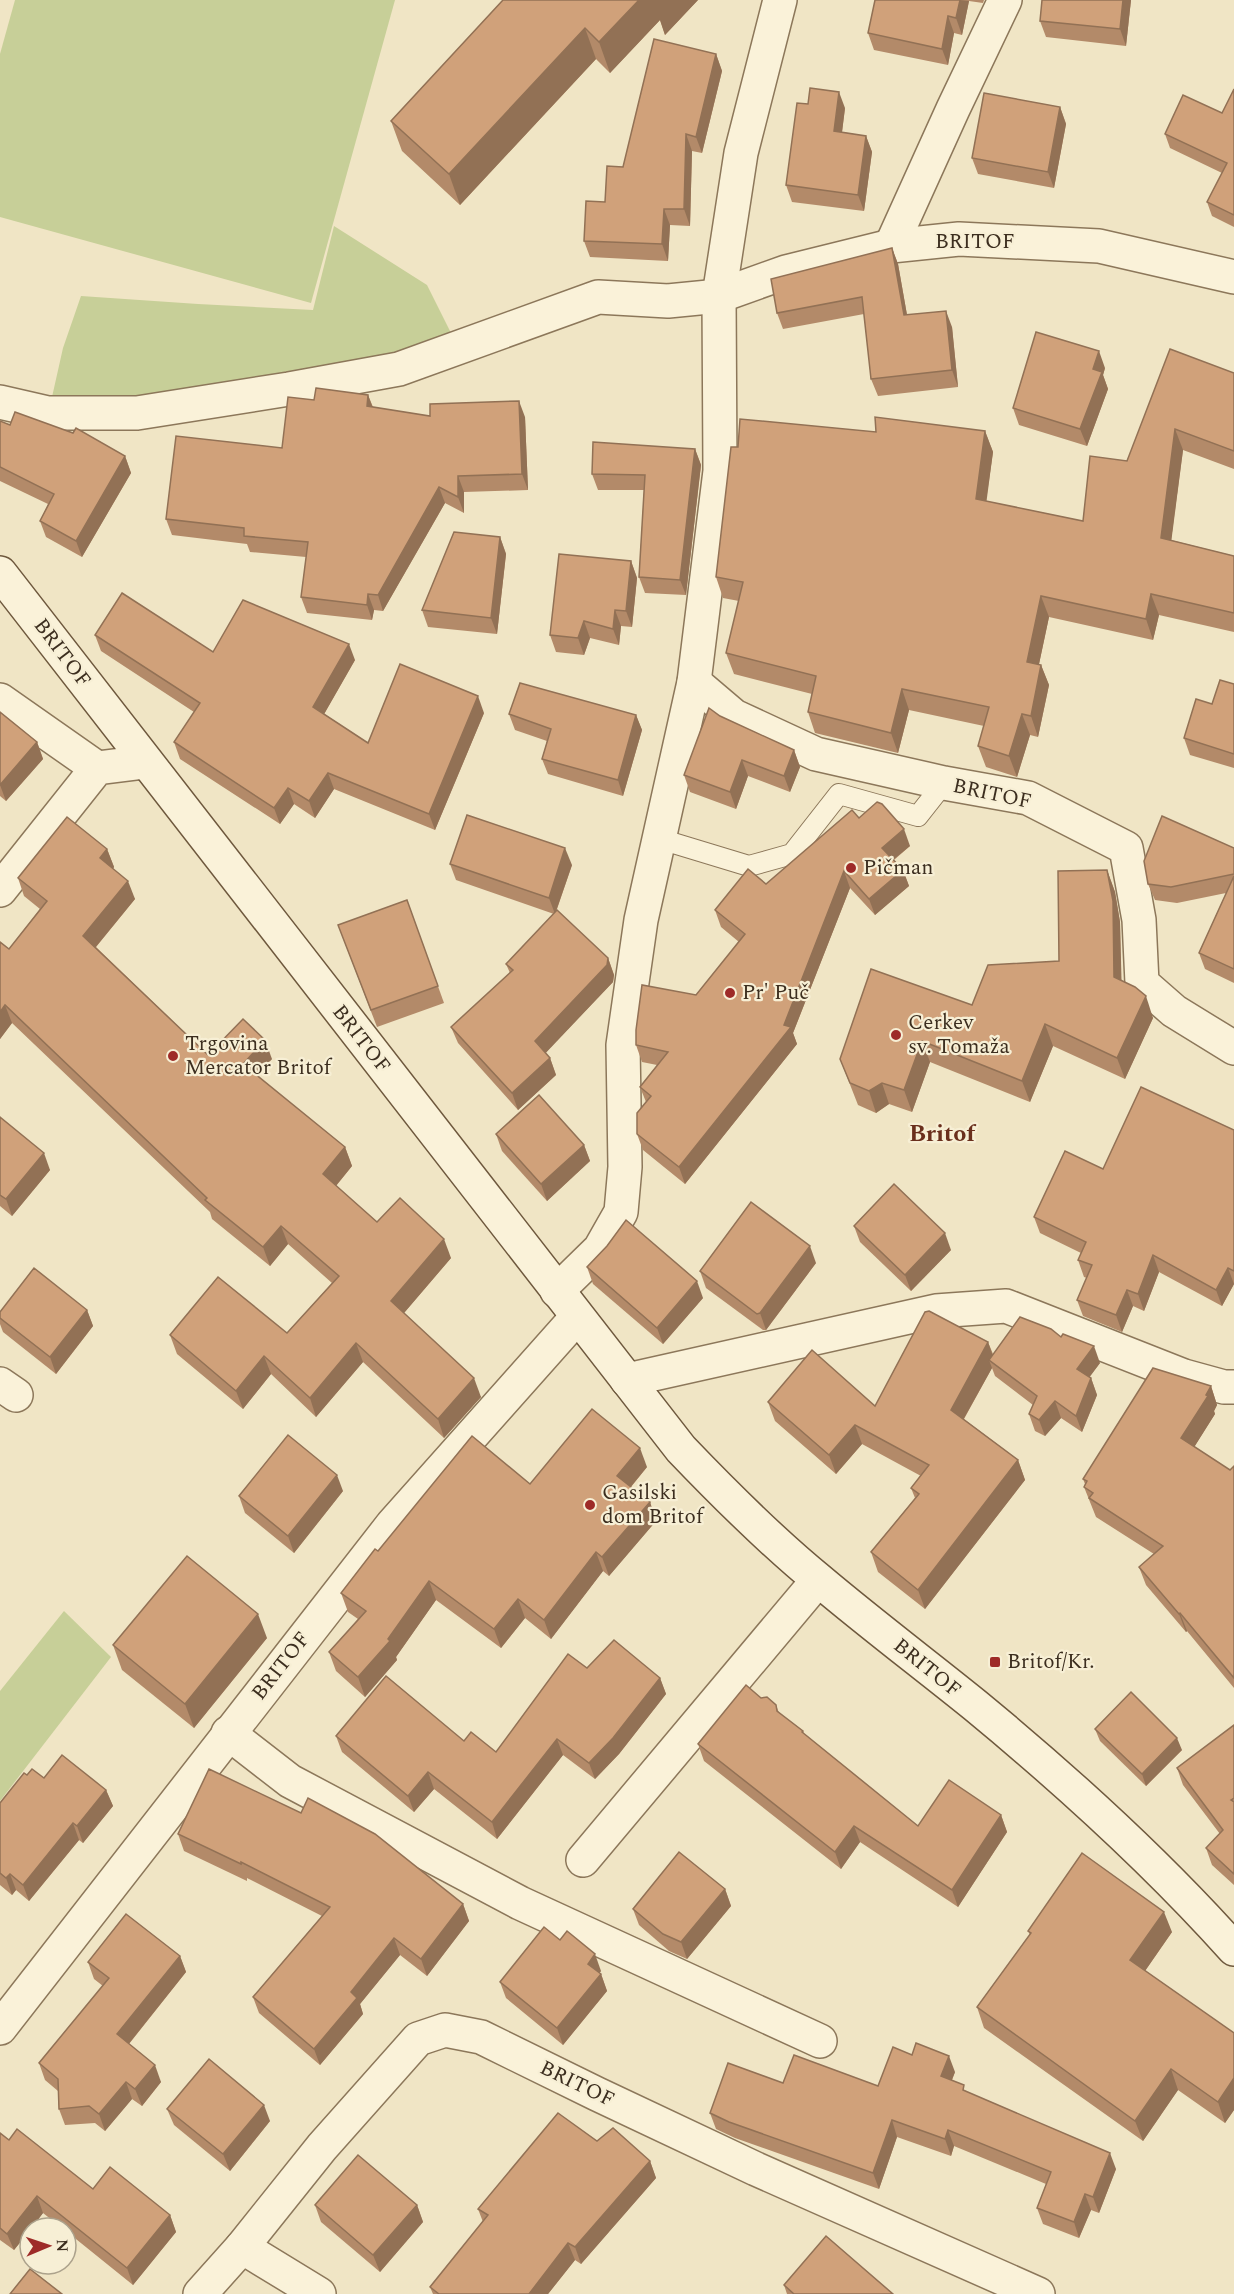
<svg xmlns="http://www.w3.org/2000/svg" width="1234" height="2294" viewBox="0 0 1234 2294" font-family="Spectral,serif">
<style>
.green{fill:#c7cf98}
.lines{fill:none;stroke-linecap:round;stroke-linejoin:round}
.lane-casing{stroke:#8c775a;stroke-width:22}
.street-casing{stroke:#8c775a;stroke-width:36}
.secondary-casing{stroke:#6e583d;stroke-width:36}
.lane{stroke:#faf2d9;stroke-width:20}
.street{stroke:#faf2d9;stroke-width:33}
.secondary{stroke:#faf2d9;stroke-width:33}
.wall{fill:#b38a69}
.shaded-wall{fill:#927155}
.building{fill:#d0a17a;stroke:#927155;stroke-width:1.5}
.poi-dot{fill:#9e2b28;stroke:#f7efd5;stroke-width:2}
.labels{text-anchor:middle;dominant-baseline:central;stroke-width:4.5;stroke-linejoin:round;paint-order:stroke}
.street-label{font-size:21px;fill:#3c2e1f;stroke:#f7efd5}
.poi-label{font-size:21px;fill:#3c2e1f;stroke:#f7efd5;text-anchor:start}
.quarter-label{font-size:24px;font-weight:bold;fill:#6a2f1c;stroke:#f7efd5}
</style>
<rect width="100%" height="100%" fill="#f0e5c5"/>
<g class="green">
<polygon points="15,0 395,0 311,303 0,217 0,54"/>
<polygon points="334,226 427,285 452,335 393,355 253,382 108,400 52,397 63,348 81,296 198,304 313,310"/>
<polygon points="64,1611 111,1657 0,1801 0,1691"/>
</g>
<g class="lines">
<g class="lane-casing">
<polyline id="lane" points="660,839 749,866 792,854 839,794 918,816 944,783"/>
</g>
<g class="street-casing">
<g id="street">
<polyline points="891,246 953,109 1005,0"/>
<polyline points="0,402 48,413 137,413 289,389 399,369 598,297 668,301 719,296 786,272 891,246 959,239 1099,246 1234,277"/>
<polyline points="694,682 734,716 816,754 944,783 1028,798 1126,848 1139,920 1142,983 1174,1011 1234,1048"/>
<polyline points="0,700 97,768"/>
<polyline points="0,890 97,768 145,762"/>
<polyline points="557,1291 600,1249 621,1212 625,1167 623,1045 641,920 694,682 720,471 719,296 741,153 780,0"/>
<polyline points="627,1380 936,1311 1006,1306 1184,1376 1224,1387 1234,1387"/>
<polyline points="0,1384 16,1395"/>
<polyline points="228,1733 290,1781 520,1903 820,2041"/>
<polyline points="583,1860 818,1580"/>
<polyline points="0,2028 392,1525 577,1317"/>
<polyline points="242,2247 319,2294"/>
<polyline points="200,2294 242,2247 322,2147 418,2039 445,2030 481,2037 597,2094 756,2169 1038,2294"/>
</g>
</g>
<g class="secondary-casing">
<path id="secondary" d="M0,573L681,1449C725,1495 771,1541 820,1581C871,1624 924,1664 976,1706C1067,1781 1156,1862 1234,1949"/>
</g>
<use href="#lane" class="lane"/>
<use href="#street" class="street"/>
<use href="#secondary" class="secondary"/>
</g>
<g class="wall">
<polygon points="503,0 698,0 665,35 660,20 610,73 596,59 460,205 402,151 391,121"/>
<polygon points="875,0 984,0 983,3 969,1 962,35 954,33 948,65 874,50 868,33"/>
<polygon points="1131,0 1126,46 1046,37 1040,21"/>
<polygon points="716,54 722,71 702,153 692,151 690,226 670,225 668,261 590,257 584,241 623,167"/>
<polygon points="1234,89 1234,227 1212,216 1207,202 1222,173 1170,148 1165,134 1222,113"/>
<polygon points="1060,107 1066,124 1054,188 978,174 972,158"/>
<polygon points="845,108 842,132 866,136 872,152 864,211 792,202 786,185"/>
<polygon points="892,248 898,264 907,315 952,327 958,387 878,396 871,379 864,314 783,329 777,313"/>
<polygon points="1105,368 1103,375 1108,389 1087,446 1019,425 1013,408"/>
<polygon points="1234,373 1234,469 1183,450 1171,540 1234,556 1234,632 1159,615 1153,640 1049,617 1039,664 1041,665 1049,685 1038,737 1030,735 1017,777 986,767 978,746 984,726 909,710 898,753 815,733 808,712 812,694 734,674 726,653 739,601 723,598 716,577 738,447 876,432 985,431 993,452 986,501 1083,521 1127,461"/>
<polygon points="368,395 373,407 430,416 525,417 528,490 464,492 464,513 445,503 383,611 374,610 372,620 307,613 301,597 306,557 250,552 247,544 172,535 166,519 282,448 314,400"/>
<polygon points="0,421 10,425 125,456 131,473 82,557 46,537 40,521 48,504 0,481"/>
<polygon points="695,449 701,465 686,595 645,593 639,577 644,490 598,490 592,474"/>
<polygon points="500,537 506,554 497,634 428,627 422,610"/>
<polygon points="631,561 637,578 632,627 621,626 619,645 590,638 584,655 556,652 550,635"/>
<polygon points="95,635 213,652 355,660 324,714 368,743 484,713 435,830 334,789 315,818 294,804 280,824 180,759 174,742 194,712 101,651"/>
<polygon points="1234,684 1234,768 1190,755 1184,738 1212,704"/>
<polygon points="0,712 37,742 43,759 6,801 0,796"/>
<polygon points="509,714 636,715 642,730 623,796 548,774 542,759 547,741 515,730"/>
<polygon points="720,716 794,750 800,767 790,792 748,776 736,809 690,792 684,775"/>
<polygon points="859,818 910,846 894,860 903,870 909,886 875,915 850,888 793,1033 797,1044 685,1184 643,1150 637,1134 646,1102 640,1087 657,1065 642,1062 636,1045 696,995 739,942 721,927 715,910 766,884"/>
<polygon points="1234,848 1234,983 1205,969 1199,953 1226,893 1177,903 1155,900 1148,884"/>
<polygon points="107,849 114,867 113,869 135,899 96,947 208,1055 272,1059 256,1075 345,1147 352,1166 336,1186 377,1222 451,1258 404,1313 481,1397 444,1438 363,1362 316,1417 271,1374 243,1409 177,1354 170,1335 287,1333 332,1283 288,1244 270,1266 212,1219 210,1212 12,1023 0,1039 0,942 9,949 40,909 24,896 18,878"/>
<polygon points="450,864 572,865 556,912 608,958 614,975 613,982 545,1053 550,1058 556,1075 518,1110 458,1043 451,1027 510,973 506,964 554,914 456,880"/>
<polygon points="1107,870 1115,892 1120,922 1121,981 1153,1018 1125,1079 1053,1046 1030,1102 930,1062 912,1112 889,1104 876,1113 858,1105 840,1059 972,1005 1059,961"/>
<polygon points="407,900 444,1003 377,1027 338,925"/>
<polygon points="0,1117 50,1170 12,1216 0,1206"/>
<polygon points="1234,1130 1234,1284 1222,1306 1159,1272 1144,1311 1133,1306 1122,1332 1083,1316 1077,1300 1087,1278 1084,1277 1078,1260 1081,1253 1040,1233 1034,1217 1103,1169"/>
<polygon points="496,1134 584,1145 590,1161 547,1201 502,1151"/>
<polygon points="854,1226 951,1250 911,1291 860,1242"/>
<polygon points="816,1263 766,1330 763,1330 706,1288 700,1271"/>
<polygon points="587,1267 703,1298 663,1344 593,1284"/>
<polygon points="87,1310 93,1326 56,1374 3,1332 0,1324 0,1312"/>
<polygon points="988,1342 993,1354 1100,1363 1089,1377 1091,1378 1097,1395 1082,1432 1061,1418 1045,1436 1035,1431 1029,1414 1033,1405 995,1376 992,1368 964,1419 1018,1460 1025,1480 925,1609 878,1572 871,1552 915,1498 911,1488 921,1476 862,1444 836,1474 775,1421 768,1402 875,1406"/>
<polygon points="1211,1386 1217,1405 1214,1411 1215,1414 1194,1447 1230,1470 1234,1466 1234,1688 1187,1631 1186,1632 1146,1585 1139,1567 1154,1554 1096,1517 1084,1487 1085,1484 1083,1479"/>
<polygon points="647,1467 631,1487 650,1502 656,1521 609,1576 603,1571 551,1639 525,1618 501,1648 436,1600 396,1657 397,1660 365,1697 336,1671 329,1652 358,1619 348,1612 341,1593 378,1551 530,1484"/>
<polygon points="343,1491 294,1553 245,1513 239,1496"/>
<polygon points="267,1638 194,1728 122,1670 113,1645"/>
<polygon points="587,1668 660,1678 666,1694 619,1754 595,1779 563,1755 497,1839 434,1789 414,1812 342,1752 336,1736 464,1741 496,1752"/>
<polygon points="761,1698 776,1705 779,1713 803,1731 804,1734 918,1826 1001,1815 1007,1832 958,1907 860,1842 841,1869 704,1761 698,1744"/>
<polygon points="1234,1725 1234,1885 1212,1865 1206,1848 1220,1834 1183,1785 1177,1768"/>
<polygon points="1095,1729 1182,1750 1146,1786 1100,1741"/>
<polygon points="27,1775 106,1790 113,1806 83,1843 79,1840 29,1901 16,1890 12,1895 0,1885 0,1803"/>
<polygon points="178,1834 463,1904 469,1921 427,1976 400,1955 360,2004 363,2014 320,2065 259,2013 253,1997 322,1916 247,1878 247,1881 184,1851"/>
<polygon points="725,1889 731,1906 687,1959 669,1951 639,1925 633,1909"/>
<polygon points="1028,1931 1172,1932 1145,1971 1234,2033 1234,2110 1225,2123 1178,2090 1143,2141 984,2028 977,2007 1030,1935"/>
<polygon points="180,1956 186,1972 129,2044 161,2082 142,2106 132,2099 105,2131 95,2123 65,2125 59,2109 58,2091 45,2080 39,2063 103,1986 94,1979 88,1962"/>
<polygon points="601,1971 599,1973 601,1974 607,1991 563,2045 506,1998 500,1982"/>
<polygon points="955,2072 952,2080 967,2092 1116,2169 1099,2213 1091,2210 1079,2238 1043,2224 1037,2208 1046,2184 954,2146 951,2156 897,2137 879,2189 735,2138 716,2129 710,2113 783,2083 878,2086"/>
<polygon points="167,2109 270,2121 230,2171 174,2125"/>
<polygon points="0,2133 9,2140 93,2189 170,2215 176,2232 133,2285 66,2231 66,2228 62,2228 43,2213 30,2228 30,2230 14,2250 0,2240"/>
<polygon points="597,2141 650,2161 656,2178 581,2264 575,2260 548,2294 433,2294 430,2287 483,2222 478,2209"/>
<polygon points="315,2205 417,2205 423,2222 380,2272 321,2222"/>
<polygon points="784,2285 893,2294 787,2294"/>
</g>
<g class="shaded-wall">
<polygon points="639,0 698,0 665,35 660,20 610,73 599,42"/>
<polygon points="960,0 969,1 962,35 956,18"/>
<polygon points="1123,0 1131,0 1126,46 1120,29"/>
<polygon points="948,16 954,33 948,65 942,49"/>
<polygon points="585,28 596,59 460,205 449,174"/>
<polygon points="716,54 722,71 702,153 696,137"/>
<polygon points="839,92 845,108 840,148 834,131"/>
<polygon points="1060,107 1066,124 1054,188 1048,172"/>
<polygon points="686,134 692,151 690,226 684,209"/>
<polygon points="866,136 872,152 864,211 858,195"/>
<polygon points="664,209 670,225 668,261 662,244"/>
<polygon points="892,248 898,264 910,332 904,315"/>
<polygon points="946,311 952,327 958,387 952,370"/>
<polygon points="1099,351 1105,368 1103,375 1108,389 1087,446 1080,429 1093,369"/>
<polygon points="368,395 374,411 367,406"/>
<polygon points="519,401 525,417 528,490 522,474"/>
<polygon points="1175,429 1183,450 1169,559 1161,538"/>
<polygon points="985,431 993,452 984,520 976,499"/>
<polygon points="695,449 701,465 686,595 680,580"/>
<polygon points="125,456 131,473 82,557 76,541"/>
<polygon points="458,476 464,492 464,513 458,497"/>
<polygon points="439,487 445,503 383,611 378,595"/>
<polygon points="500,537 506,554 497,634 491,618"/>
<polygon points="631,561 637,578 632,627 626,611"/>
<polygon points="368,594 374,610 372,620 367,605"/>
<polygon points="1151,594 1159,615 1153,640 1146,619"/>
<polygon points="1041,596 1049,617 1035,683 1027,662"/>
<polygon points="615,610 621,626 619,645 613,629"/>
<polygon points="584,621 590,638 584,655 578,638"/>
<polygon points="349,644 355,660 319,723 313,707"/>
<polygon points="1041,665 1049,685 1038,737 1031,716"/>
<polygon points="902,689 909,710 898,753 891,733"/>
<polygon points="478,696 484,713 435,830 429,814"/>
<polygon points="1022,714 1030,735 1017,777 1009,756"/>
<polygon points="636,715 642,730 623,796 618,780"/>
<polygon points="37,742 43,759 6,801 0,785"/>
<polygon points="794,750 800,767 790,792 784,776"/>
<polygon points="742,760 748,776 736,809 730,792"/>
<polygon points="328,773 334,789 315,818 309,801"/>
<polygon points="288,788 294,804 280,824 274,808"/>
<polygon points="904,829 910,846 888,864 882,848"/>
<polygon points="565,848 572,865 555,914 549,898"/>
<polygon points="107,849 114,867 107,877 100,858"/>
<polygon points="903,870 909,886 875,915 869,899"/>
<polygon points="1107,870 1115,892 1120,922 1122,999 1114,977"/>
<polygon points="844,871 850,888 793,1033 797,1044 685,1184 679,1167 784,1025"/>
<polygon points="128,881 135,899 90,954 83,936"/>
<polygon points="608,958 614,975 613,982 541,1058 535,1041"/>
<polygon points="1146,996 1153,1018 1125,1079 1117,1058"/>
<polygon points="5,1005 12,1023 0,1039 0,1012"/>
<polygon points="1045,1024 1053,1046 1030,1102 1022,1081"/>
<polygon points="265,1040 272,1059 249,1082 243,1064"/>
<polygon points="922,1041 930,1062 912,1112 904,1090"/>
<polygon points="550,1058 556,1075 518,1110 512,1093"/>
<polygon points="882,1083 889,1104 876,1113 869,1091"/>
<polygon points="584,1145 590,1161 547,1201 541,1184"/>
<polygon points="345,1147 352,1166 330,1193 323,1174"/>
<polygon points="44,1153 50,1170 12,1216 6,1199"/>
<polygon points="281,1226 288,1244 270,1266 263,1247"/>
<polygon points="945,1233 951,1250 911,1291 905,1275"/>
<polygon points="444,1239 451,1258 398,1320 391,1301"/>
<polygon points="810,1246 816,1263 766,1330 760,1313"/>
<polygon points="1153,1255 1159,1272 1144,1311 1138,1294"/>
<polygon points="1228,1268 1234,1284 1222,1306 1216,1290"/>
<polygon points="697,1281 703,1298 663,1344 657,1328"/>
<polygon points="1127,1290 1133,1306 1122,1332 1116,1315"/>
<polygon points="87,1310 93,1326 56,1374 50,1357"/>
<polygon points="988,1342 995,1362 989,1360 992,1368 958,1429 951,1410"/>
<polygon points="356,1343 363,1362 316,1417 310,1398"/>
<polygon points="1094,1346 1100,1363 1083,1386 1077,1369"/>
<polygon points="264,1356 271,1374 243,1409 236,1391"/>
<polygon points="474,1378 481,1397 444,1438 438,1419"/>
<polygon points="1091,1378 1097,1395 1082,1432 1076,1416"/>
<polygon points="1211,1386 1217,1405 1214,1411 1215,1414 1188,1457 1181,1438"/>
<polygon points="1055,1401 1061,1418 1045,1436 1039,1420"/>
<polygon points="855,1425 862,1444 836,1474 829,1455"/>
<polygon points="640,1448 647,1467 624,1495 617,1476"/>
<polygon points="1018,1460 1025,1480 925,1609 918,1590"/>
<polygon points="337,1475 343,1491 294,1553 288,1536"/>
<polygon points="650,1502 656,1521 609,1576 602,1557"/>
<polygon points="596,1552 603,1571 551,1639 544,1620"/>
<polygon points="429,1581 436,1600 396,1657 397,1660 365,1697 358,1677 388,1639"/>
<polygon points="518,1599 525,1618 501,1648 494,1629"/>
<polygon points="1180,1613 1187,1631 1186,1632 1179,1614"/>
<polygon points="258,1614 267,1638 194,1728 185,1704"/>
<polygon points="660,1678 666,1694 619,1754 595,1779 589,1763"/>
<polygon points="1177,1738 1182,1750 1146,1786 1142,1774"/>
<polygon points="557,1739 563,1755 497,1839 492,1822"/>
<polygon points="428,1772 434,1789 414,1812 408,1796"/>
<polygon points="106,1790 113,1806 83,1843 77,1826"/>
<polygon points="1001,1815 1007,1832 958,1907 952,1890"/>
<polygon points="73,1823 79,1840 29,1901 23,1885"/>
<polygon points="854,1826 860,1842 841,1869 835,1852"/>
<polygon points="10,1874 16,1890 12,1895 6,1878"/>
<polygon points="725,1889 731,1906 687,1959 681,1942"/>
<polygon points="463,1904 469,1921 427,1976 421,1959"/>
<polygon points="1164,1912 1172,1932 1138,1981 1130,1960"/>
<polygon points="394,1938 400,1955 360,2004 363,2014 320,2065 314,2049 351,1992"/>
<polygon points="595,1954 601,1971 594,1980 588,1964"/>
<polygon points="180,1956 186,1972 123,2051 117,2034"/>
<polygon points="601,1974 607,1991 563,2045 557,2028"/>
<polygon points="949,2056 955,2072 947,2092 941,2076"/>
<polygon points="155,2065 161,2082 142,2106 135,2089"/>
<polygon points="1171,2069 1178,2090 1143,2141 1135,2121"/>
<polygon points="1234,2078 1234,2110 1225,2123 1218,2102"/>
<polygon points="126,2082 132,2099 105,2131 99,2114"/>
<polygon points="264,2105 270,2121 230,2171 223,2154"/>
<polygon points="892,2120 897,2137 879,2189 873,2173"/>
<polygon points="948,2130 954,2146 951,2156 945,2139"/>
<polygon points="1110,2153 1116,2169 1099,2213 1093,2197"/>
<polygon points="650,2161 656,2178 581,2264 575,2247"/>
<polygon points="1085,2194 1091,2210 1079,2238 1074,2222"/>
<polygon points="37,2196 43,2213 32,2228 30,2228 30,2230 14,2250 7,2234"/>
<polygon points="417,2205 423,2222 380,2272 373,2255"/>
<polygon points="170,2215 176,2232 133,2285 127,2268"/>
<polygon points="568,2243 575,2260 548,2294 529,2294"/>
</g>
<g class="building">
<polygon points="503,0 639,0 599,42 585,28 449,174 391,121"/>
<polygon points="875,0 960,0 956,18 948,16 942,49 868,33"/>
<polygon points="1042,0 1123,0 1120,29 1040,21"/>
<polygon points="654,39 716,54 696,137 686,134 684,209 664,209 662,244 584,241 586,201 605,202 607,166 623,167"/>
<polygon points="810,88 839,92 834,131 866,136 858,195 786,185 797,103 808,104"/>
<polygon points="1234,89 1234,215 1207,202 1227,163 1165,134 1183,95 1222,113"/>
<polygon points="984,93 1060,107 1048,172 972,158"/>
<polygon points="892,248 904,315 946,311 952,370 871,379 862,297 777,313 771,279"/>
<polygon points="1036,332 1099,351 1093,369 1102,372 1080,429 1013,408"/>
<polygon points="1170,349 1234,373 1234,451 1175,429 1161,538 1234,556 1234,613 1151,594 1146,619 1041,596 1027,662 1041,665 1031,716 1022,714 1009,756 978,746 989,707 902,689 891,733 808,712 816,676 726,653 743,582 716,577 731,447 738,447 740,419 876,432 875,417 985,431 976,499 1083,521 1090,456 1127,461"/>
<polygon points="316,388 368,395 367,406 430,416 430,404 519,401 522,474 458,476 458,497 439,487 378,595 368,594 367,605 301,597 308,542 244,536 244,528 166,519 176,436 282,448 288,397 314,400"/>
<polygon points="15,412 73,433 76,428 125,456 76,541 40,521 54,494 0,467 0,421 10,425"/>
<polygon points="593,442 695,449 680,580 639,577 645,475 592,474"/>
<polygon points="454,532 500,537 491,618 422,610"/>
<polygon points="559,554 631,561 626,611 615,610 613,629 584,621 578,638 550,635"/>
<polygon points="122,593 213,652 243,600 349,644 313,707 368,743 400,664 478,696 429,814 328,773 309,801 288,788 274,808 174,742 200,703 95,635"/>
<polygon points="1220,680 1234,684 1234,754 1184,738 1196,699 1212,704"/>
<polygon points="520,683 636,715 618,780 542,759 551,729 509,714"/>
<polygon points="709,708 720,716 794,750 784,776 742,760 730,792 684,775"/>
<polygon points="0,712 37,742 0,785"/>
<polygon points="877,802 882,804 904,829 882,848 903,870 869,899 844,871 784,1025 791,1027 679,1167 637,1134 637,1113 651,1096 640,1087 668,1052 636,1045 636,1030 642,985 696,995 745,934 715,910 748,869 766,884 852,810 859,818"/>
<polygon points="467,815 565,848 549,898 450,864"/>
<polygon points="1162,816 1234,848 1234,874 1171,887 1148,884 1144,861"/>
<polygon points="67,817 107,849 100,858 128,881 83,936 208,1055 243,1019 265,1040 243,1064 345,1147 323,1174 377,1222 400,1198 444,1239 391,1301 474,1378 438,1419 356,1343 310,1398 264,1356 236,1391 170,1335 218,1277 287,1333 339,1276 281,1226 263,1247 205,1200 207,1198 5,1005 0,1012 0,942 9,949 47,901 18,878"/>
<polygon points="1107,870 1113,901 1114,977 1135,987 1146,996 1117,1058 1045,1024 1022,1081 922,1041 904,1090 882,1083 869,1091 850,1083 840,1059 871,969 972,1005 988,965 1059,961 1058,871"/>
<polygon points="1234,876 1234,969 1199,953"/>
<polygon points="407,900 438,986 371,1010 338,925"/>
<polygon points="557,910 608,958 607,965 535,1041 550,1058 512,1093 451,1027 513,970 506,964"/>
<polygon points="1141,1087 1234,1130 1234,1271 1228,1268 1216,1290 1153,1255 1138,1294 1127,1290 1116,1315 1077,1300 1092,1265 1078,1260 1086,1242 1034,1217 1065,1151 1103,1169"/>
<polygon points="539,1095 584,1145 541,1184 496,1134"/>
<polygon points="0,1117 44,1153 6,1199 0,1195"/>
<polygon points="894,1184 945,1233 905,1275 854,1226"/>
<polygon points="751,1202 810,1246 760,1313 757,1314 700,1271"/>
<polygon points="626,1220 697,1281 657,1328 587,1267 607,1246"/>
<polygon points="34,1268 87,1310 50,1357 0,1318 0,1312"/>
<polygon points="929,1311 988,1342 951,1410 1018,1460 918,1590 871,1552 919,1494 911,1488 929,1465 855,1425 829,1455 768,1402 812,1350 875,1406 925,1312"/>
<polygon points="1020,1317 1051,1329 1061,1337 1063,1334 1094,1346 1077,1369 1091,1378 1076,1416 1055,1401 1039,1420 1029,1414 1037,1396 989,1360"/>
<polygon points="1153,1368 1211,1386 1206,1395 1208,1396 1181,1438 1230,1470 1234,1466 1234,1678 1180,1613 1179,1614 1139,1567 1163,1546 1089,1498 1093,1493 1084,1487 1087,1481 1083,1479"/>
<polygon points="592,1409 640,1448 617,1476 650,1502 602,1557 596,1552 544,1620 518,1599 494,1629 429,1581 388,1639 390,1641 358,1677 329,1652 366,1611 341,1593 375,1549 378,1551 472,1436 530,1484"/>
<polygon points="288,1435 337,1475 288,1536 239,1496"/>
<polygon points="187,1556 258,1614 185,1704 113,1645"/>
<polygon points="614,1640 660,1678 613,1738 589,1763 557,1739 492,1822 428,1772 408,1796 336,1736 386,1676 464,1741 471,1732 496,1752 568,1654 587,1668"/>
<polygon points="746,1685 761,1698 767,1697 776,1705 777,1711 803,1731 802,1732 918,1826 949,1780 1001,1815 952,1890 854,1826 835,1852 698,1744"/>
<polygon points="1131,1692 1177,1738 1142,1774 1095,1729"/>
<polygon points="1234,1725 1234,1798 1231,1800 1234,1802 1234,1874 1206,1848 1223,1830 1177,1768"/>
<polygon points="62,1755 106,1790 77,1826 73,1823 23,1885 10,1874 6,1878 0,1873 0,1803 24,1773 27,1775 32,1769 44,1778"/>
<polygon points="209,1769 301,1813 308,1798 375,1834 463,1904 421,1959 394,1938 351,1992 357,1998 314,2049 253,1997 330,1907 241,1862 241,1864 178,1834"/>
<polygon points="679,1852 725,1889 681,1942 663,1934 633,1909"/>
<polygon points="1082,1853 1164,1912 1130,1960 1234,2033 1234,2078 1218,2102 1171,2069 1135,2121 977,2007 1031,1933 1028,1931"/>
<polygon points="126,1914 180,1956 117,2034 155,2065 135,2089 126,2082 99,2114 89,2106 59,2109 58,2079 39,2063 109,1978 88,1962"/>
<polygon points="544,1927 560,1940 567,1931 595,1954 588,1964 601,1974 557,2028 500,1982"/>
<polygon points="916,2043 949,2056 941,2076 964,2085 963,2090 1110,2153 1093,2197 1085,2194 1074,2222 1037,2208 1051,2172 948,2130 945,2139 892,2120 873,2173 729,2122 710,2113 728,2063 783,2083 794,2055 878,2086 893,2047 912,2055"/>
<polygon points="209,2059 264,2105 223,2154 167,2109"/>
<polygon points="558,2113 597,2141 613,2128 650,2161 575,2247 568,2243 529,2294 439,2294 430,2287 488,2215 478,2209"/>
<polygon points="17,2129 93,2189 110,2167 170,2215 127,2268 37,2196 7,2234 0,2228 0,2133 9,2140"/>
<polygon points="358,2155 417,2205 373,2255 315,2205"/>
<polygon points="826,2236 893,2294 794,2294 784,2285"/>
<polygon points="30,2269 62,2294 10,2294"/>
</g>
<g class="poi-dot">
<circle cx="851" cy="868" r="6"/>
<circle cx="730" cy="993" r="6"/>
<circle cx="896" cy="1035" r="6"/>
<circle cx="173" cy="1056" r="6"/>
<circle cx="590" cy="1505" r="6"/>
<rect x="989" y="1656" width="12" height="12" rx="3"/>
</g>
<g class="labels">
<g class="street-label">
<text x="975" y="242">BRITOF</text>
<text transform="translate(62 653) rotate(53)">BRITOF</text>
<text transform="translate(992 794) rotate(12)">BRITOF</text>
<text transform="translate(361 1039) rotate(52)">BRITOF</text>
<text transform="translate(281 1666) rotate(-52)">BRITOF</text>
<text transform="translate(927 1668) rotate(39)">BRITOF</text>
<text transform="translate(577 2084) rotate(26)">BRITOF</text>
</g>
<g class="poi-label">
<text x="863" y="868">Pičman</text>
<text x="742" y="993">Pr' Puč</text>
<text x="908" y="1023">Cerkev<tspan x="908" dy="24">sv. Tomaža</tspan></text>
<text x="185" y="1044">Trgovina<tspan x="185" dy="24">Mercator Britof</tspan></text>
<text x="602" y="1493">Gasilski<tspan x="602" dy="24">dom Britof</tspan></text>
<text x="1007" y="1662">Britof/Kr.</text>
</g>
<g class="quarter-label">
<text x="942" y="1134">Britof</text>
</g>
</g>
<g transform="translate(48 2246) rotate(88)"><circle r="28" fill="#f7efd5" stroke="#aca28c" stroke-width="1.5"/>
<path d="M0-4.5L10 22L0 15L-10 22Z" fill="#9e2b28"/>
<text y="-9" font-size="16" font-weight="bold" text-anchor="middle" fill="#3c2e1f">N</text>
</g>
</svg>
